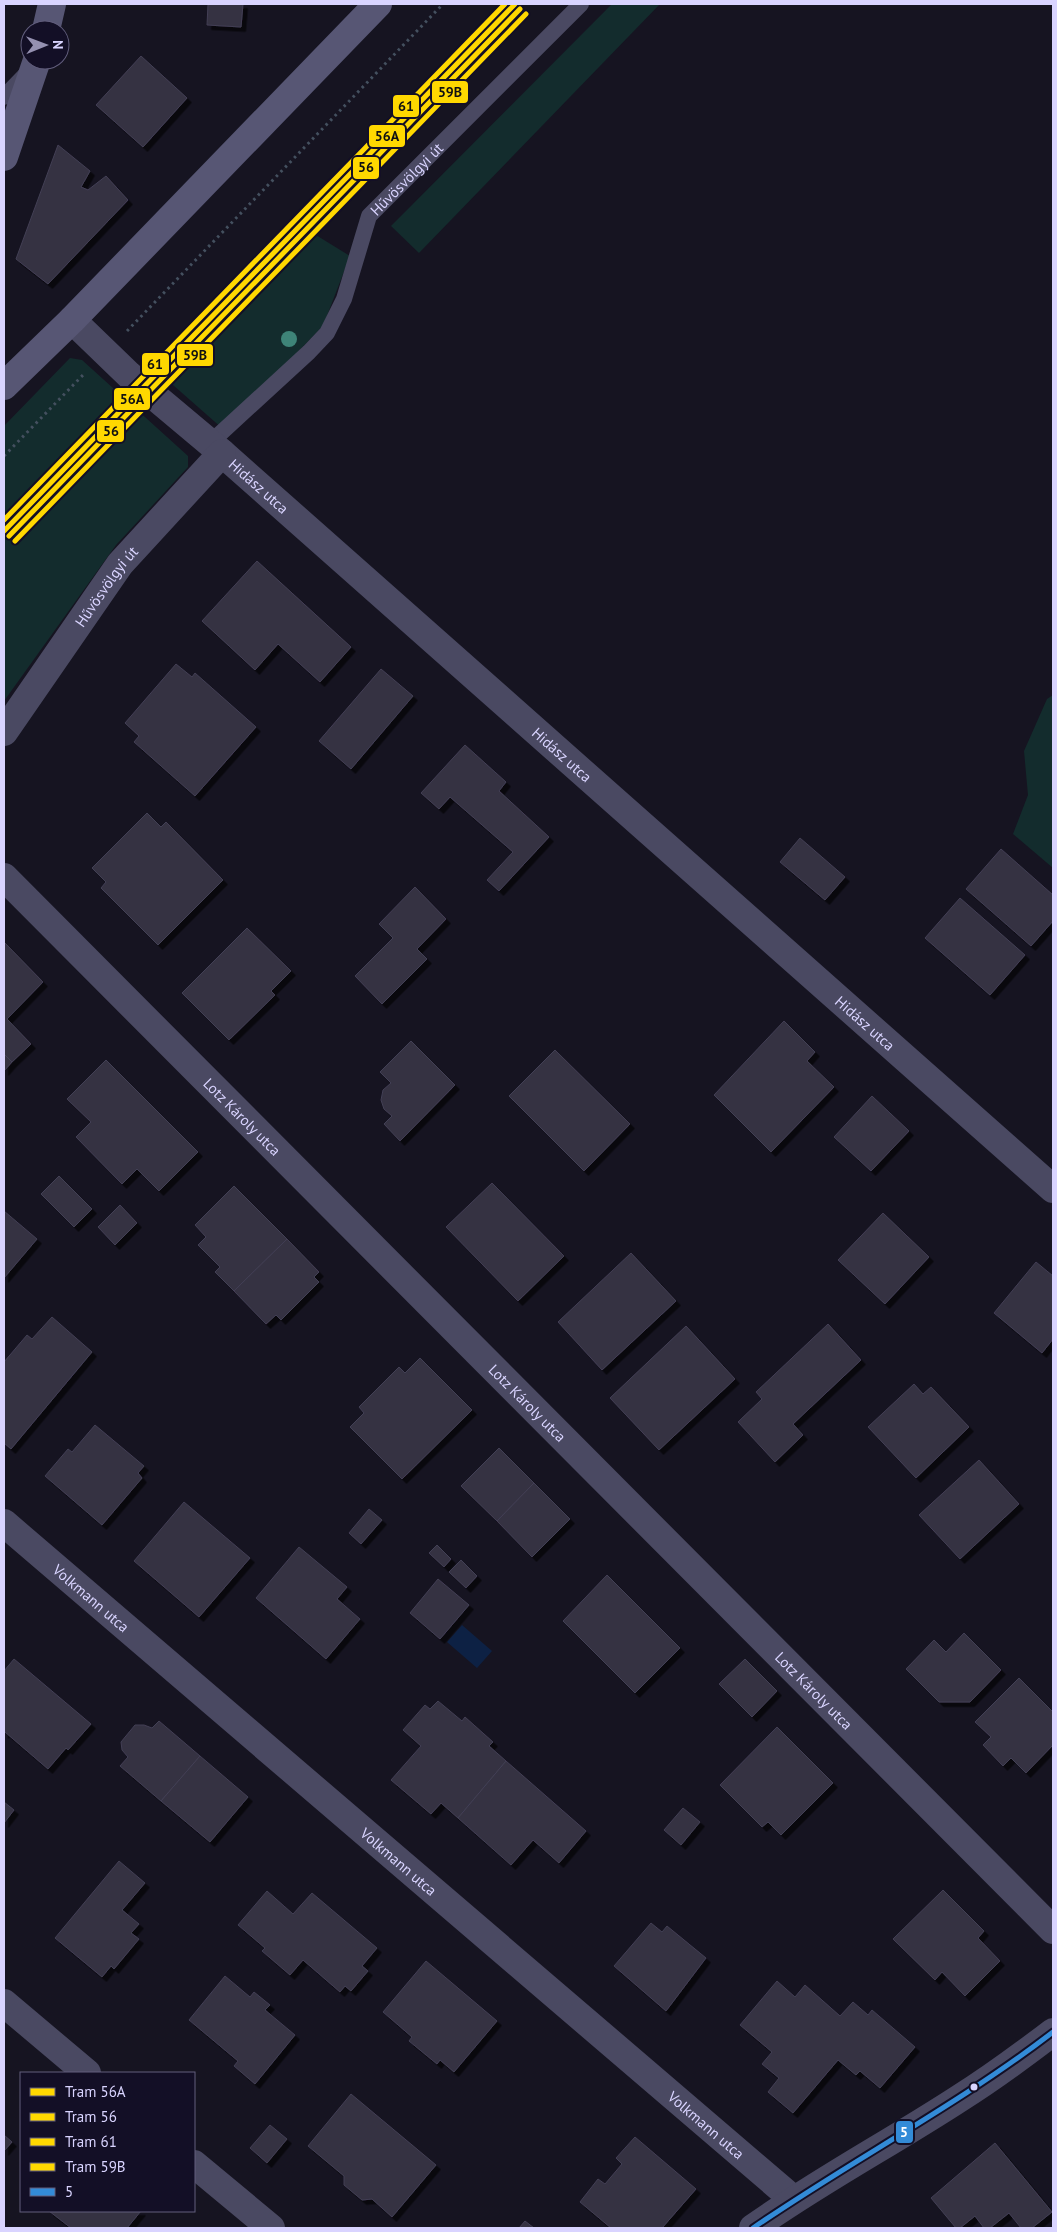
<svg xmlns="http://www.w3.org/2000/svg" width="1057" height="2232" viewBox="0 0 1057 2232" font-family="'PT Sans',sans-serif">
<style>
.green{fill:#132c2d}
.water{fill:#0d2144}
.building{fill:#343243;stroke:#433f54;filter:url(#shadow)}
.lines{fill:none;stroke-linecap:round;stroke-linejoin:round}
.path{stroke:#44505f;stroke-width:3;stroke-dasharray:2.5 4;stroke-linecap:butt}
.service{stroke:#4a4962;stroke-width:16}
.minor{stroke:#4a4962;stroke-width:28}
.tertiary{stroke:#4a4962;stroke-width:28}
.secondary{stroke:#575674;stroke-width:28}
.bus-1-casing{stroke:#130f26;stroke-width:9}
.bus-1{stroke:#338bd7;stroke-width:5}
.tram-1-casing{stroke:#130f26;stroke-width:9}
.tram-2-casing{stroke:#130f26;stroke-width:9}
.tram-3-casing{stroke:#130f26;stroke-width:9}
.tram-4-casing{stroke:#130f26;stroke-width:9}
.tram-1{stroke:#ffd800;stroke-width:5}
.tram-2{stroke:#ffd800;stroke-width:5}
.tram-3{stroke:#ffd800;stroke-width:5}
.tram-4{stroke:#ffd800;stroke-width:5}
.tree{fill:#3e8478}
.bus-dot{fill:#d9d4ff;stroke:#130f26;stroke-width:2}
.labels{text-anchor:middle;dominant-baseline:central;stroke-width:5;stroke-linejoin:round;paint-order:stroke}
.street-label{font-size:15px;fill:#d9d4ff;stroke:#130f26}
.line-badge{stroke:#130f26;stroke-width:2}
.badge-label{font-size:14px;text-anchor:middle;font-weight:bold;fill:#fff}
.pale-badge-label{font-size:14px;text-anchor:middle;font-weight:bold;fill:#111}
</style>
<defs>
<filter id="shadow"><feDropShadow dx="4.5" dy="4.5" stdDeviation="0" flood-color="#0009"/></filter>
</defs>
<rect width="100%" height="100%" fill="#161421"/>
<g class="green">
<polygon points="612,4 660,4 419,253 391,226"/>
<polygon points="311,232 350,256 323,326 223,429 165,378"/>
<polygon points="70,358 82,360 188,456 188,467 116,545 4,701 4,426"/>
<polygon points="1053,695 1053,868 1013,834 1028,795 1024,751 1047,699"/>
</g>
<polygon class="water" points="462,1625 492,1651 477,1668 447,1642"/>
<g class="building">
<polygon points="208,4 243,4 241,27 207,25"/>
<polygon points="141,56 187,98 143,147 96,105"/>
<polygon points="58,145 90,171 81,187 88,190 106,176 128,200 48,284 16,259"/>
<polygon points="257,561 351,647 320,682 278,644 255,670 202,621"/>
<polygon points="176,664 192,677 195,673 256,727 195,796 134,742 139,736 125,723"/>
<polygon points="381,669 413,696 351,769 319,741"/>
<polygon points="465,745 506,782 499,791 549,837 499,891 487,880 513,852 450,797 439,809 421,793"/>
<polygon points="147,813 161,827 166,822 223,880 158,945 101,888 106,882 92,868"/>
<polygon points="800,838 845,877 825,900 780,862"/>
<polygon points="1001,849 1053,895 1053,921 1031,946 966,889"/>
<polygon points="415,887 446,919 417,949 427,959 382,1004 355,976 393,938 379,924"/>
<polygon points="960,898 1025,955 990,995 925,938"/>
<polygon points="247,928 291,971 271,991 275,995 229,1040 182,993"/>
<polygon points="4,942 43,982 7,1019 31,1044 12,1062 4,1054"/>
<polygon points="784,1021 815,1052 807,1061 834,1087 771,1152 714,1095"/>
<polygon points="411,1041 455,1085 400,1141 384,1124 392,1116 384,1109 381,1100 383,1090 391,1083 380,1072"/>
<polygon points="555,1050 630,1124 584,1171 509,1096"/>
<polygon points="4,1054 12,1062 4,1071"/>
<polygon points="106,1060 198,1152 159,1191 137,1169 122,1184 76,1137 91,1122 67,1099"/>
<polygon points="872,1096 909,1131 871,1171 834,1137"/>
<polygon points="59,1176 92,1209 74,1227 41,1194"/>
<polygon points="492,1183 564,1256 518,1301 446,1227"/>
<polygon points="234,1186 287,1239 234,1291 215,1272 220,1267 198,1245 206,1237 195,1225"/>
<polygon points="120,1205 137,1223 115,1245 98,1227"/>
<polygon points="4,1211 37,1239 4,1278"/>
<polygon points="883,1213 929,1257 885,1304 838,1260"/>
<polygon points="287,1239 319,1272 314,1277 319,1282 281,1320 276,1315 266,1324 234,1291"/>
<polygon points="631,1253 676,1301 602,1370 558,1322"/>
<polygon points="1036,1262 1053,1276 1053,1339 1042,1353 994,1313"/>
<polygon points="52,1317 92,1352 11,1449 4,1443 4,1362 27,1335 32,1339"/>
<polygon points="828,1324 861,1360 793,1424 803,1435 775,1462 738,1422 762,1399 756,1392"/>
<polygon points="686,1326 735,1379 659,1450 610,1398"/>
<polygon points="420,1358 472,1410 402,1479 350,1427 364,1413 359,1407 399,1367 405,1373"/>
<polygon points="914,1384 923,1394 931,1387 969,1427 916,1478 868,1427"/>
<polygon points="95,1425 144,1466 138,1473 142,1478 102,1525 45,1476 68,1449 72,1452"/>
<polygon points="499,1448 534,1483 497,1521 461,1486"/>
<polygon points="979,1460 1019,1504 960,1559 919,1515"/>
<polygon points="534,1483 570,1519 532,1557 497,1521"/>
<polygon points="184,1502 250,1558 199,1617 134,1561"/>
<polygon points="369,1509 382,1520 361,1544 349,1533"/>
<polygon points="437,1545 451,1559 444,1567 429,1553"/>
<polygon points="299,1547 347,1587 337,1599 360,1619 326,1659 256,1598"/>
<polygon points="461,1560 477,1576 466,1588 449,1572"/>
<polygon points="607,1575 680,1648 635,1693 563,1621"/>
<polygon points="438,1579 469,1605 440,1639 410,1613"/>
<polygon points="964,1633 1001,1670 970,1702 939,1702 906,1669 934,1640 946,1652"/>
<polygon points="14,1659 91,1724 68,1750 66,1748 48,1769 5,1732 4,1734 4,1671"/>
<polygon points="745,1659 777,1691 752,1717 719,1684"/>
<polygon points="1019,1678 1053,1712 1053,1745 1026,1773 1011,1758 1003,1766 983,1745 991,1737 975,1722"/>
<polygon points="438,1701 462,1721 465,1717 493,1742 489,1746 506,1761 458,1818 441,1803 431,1814 391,1780 421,1746 403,1730 425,1705 430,1709"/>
<polygon points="159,1721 200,1756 161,1801 120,1766 128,1757 122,1750 121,1742 135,1725 144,1725 152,1728"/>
<polygon points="777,1727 833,1783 781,1835 768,1822 762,1827 720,1785"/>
<polygon points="200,1756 248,1797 210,1842 161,1801"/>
<polygon points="506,1761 586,1831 559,1863 533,1840 511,1865 458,1818"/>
<polygon points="4,1802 14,1810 4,1823"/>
<polygon points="683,1808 700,1822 681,1845 664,1830"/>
<polygon points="119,1861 145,1883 122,1910 139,1924 131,1933 139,1939 114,1969 111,1966 102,1977 55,1938"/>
<polygon points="943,1890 984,1931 978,1938 1000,1961 965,1996 942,1972 935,1980 893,1939"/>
<polygon points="267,1891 293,1914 312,1893 377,1948 362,1966 368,1971 351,1991 345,1986 340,1992 303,1960 290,1975 262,1951 265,1948 238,1925"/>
<polygon points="651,1923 662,1932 667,1926 706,1958 666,2011 614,1966"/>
<polygon points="426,1961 497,2021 454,2072 440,2060 437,2064 409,2041 412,2037 383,2012"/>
<polygon points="225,1976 250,1997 254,1992 270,2005 265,2010 295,2035 255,2084 234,2066 238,2061 189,2020"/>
<polygon points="777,1981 795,1997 805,1985 840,2016 853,2002 868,2015 872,2010 915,2047 880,2088 860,2071 856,2075 838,2060 793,2113 768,2092 779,2078 762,2064 772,2052 740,2025"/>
<polygon points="351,2094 436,2165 392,2217 372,2199 362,2200 344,2185 344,2176 308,2146"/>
<polygon points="270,2125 287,2139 267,2163 250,2148"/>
<polygon points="4,2135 12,2142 4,2151"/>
<polygon points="635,2137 696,2189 662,2228 611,2228 580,2202 598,2179 605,2184 622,2164 616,2158"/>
<polygon points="995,2143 1052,2212 1032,2228 1021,2228 1009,2213 990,2228 984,2228 975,2216 960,2228 956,2228 931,2198"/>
<polygon points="49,2211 141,2211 127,2228 71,2228"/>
<polygon points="525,2221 534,2228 519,2228"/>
</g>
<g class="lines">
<g class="path">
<polyline points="127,331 443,4"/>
<polyline points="4,456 84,374"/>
</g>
<g class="service">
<polyline points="4,97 28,72"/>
<path id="s1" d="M210,443L309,352L327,333L344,299L369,216L581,4"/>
</g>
<g class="minor">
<path id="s2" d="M72,320L129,375L222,453L1053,1189"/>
<path id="s3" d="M4,732L120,564L222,453"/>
<path id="s4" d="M4,877L1053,1930"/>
<path id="s5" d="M4,1523L793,2199"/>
<polyline points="4,2003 87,2073"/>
<polyline points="194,2164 271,2228"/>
</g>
<path class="tertiary" d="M753,2228C819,2181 891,2143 960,2098C992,2078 1023,2055 1053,2032"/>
<g class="secondary">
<polyline points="46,30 52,4"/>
<polyline points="4,157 37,60"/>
<polyline points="4,386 72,320 378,4"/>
</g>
<g class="bus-1-casing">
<path id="bus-1" d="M753,2228C852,2160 958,2105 1053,2032"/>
</g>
<use href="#bus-1" class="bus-1"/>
<g class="tram-1-casing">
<polyline id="tram-1" points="4,531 515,4"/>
</g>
<g class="tram-2-casing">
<polyline id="tram-2" points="9,536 520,9"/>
</g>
<g class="tram-3-casing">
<polyline id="tram-3" points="4,520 505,4"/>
</g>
<g class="tram-4-casing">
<polyline id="tram-4" points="15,541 526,14"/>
</g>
<use href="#tram-1" class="tram-1"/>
<use href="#tram-2" class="tram-2"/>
<use href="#tram-3" class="tram-3"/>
<use href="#tram-4" class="tram-4"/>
</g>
<circle class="tree" cx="289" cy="339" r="8"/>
<circle class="bus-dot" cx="974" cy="2087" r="4.5"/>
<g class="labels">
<g class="street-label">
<text stroke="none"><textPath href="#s1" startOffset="338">Hűvösvölgyi út</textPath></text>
<text stroke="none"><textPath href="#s2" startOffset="250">Hidász utca</textPath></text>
<text stroke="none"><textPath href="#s3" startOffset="178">Hűvösvölgyi út</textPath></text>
<text stroke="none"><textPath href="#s2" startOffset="655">Hidász utca</textPath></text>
<text stroke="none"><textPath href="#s2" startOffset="1060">Hidász utca</textPath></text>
<text stroke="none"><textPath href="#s4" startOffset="338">Lotz Károly utca</textPath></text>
<text stroke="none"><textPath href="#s4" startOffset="742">Lotz Károly utca</textPath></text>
<text stroke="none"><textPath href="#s5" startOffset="115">Volkmann utca</textPath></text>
<text stroke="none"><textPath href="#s4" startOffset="1148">Lotz Károly utca</textPath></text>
<text stroke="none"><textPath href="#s5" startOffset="520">Volkmann utca</textPath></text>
<text stroke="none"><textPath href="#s5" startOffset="925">Volkmann utca</textPath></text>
</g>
</g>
<g class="line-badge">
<rect x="431" y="80" width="38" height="24" rx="5" fill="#ffd800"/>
<rect x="392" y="94" width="28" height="24" rx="5" fill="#ffd800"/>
<rect x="368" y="124" width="38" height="24" rx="5" fill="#ffd800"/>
<rect x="352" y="156" width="28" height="24" rx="5" fill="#ffd800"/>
<rect x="176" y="343" width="38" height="24" rx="5" fill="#ffd800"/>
<rect x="141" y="352" width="29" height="24" rx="5" fill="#ffd800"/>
<rect x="113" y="387" width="38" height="24" rx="5" fill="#ffd800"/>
<rect x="96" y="419" width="29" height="24" rx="5" fill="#ffd800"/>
<rect x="895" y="2120" width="19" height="24" rx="5" fill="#338bd7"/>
</g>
<g class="badge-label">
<text x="904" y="2137">5</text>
</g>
<g class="pale-badge-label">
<text x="450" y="97">59B</text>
<text x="406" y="111">61</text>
<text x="387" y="141">56A</text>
<text x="366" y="172">56</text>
<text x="195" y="360">59B</text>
<text x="155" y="369">61</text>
<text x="132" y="404">56A</text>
<text x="111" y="436">56</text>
</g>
<rect width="1057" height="2232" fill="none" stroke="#d9d4ff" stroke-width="10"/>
<rect x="20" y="2072" width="175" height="140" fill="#130f26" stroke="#625e7d"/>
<rect x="30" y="2088" width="25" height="8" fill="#ffd800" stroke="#625e7d"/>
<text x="65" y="2097" font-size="15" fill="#d9d4ff">Tram 56A</text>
<rect x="30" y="2113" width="25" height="8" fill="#ffd800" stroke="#625e7d"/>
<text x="65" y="2122" font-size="15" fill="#d9d4ff">Tram 56</text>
<rect x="30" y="2138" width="25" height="8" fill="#ffd800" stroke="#625e7d"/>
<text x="65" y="2147" font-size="15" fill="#d9d4ff">Tram 61</text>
<rect x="30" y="2163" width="25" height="8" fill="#ffd800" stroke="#625e7d"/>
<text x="65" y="2172" font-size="15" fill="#d9d4ff">Tram 59B</text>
<rect x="30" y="2188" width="25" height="8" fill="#338bd7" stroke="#625e7d"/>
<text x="65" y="2197" font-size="15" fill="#d9d4ff">5</text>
<g transform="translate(45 45) rotate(89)"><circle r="24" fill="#130f26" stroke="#625e7d"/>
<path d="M0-4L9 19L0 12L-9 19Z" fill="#9591b1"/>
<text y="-8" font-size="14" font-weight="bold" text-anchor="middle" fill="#d9d4ff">N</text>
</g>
</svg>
